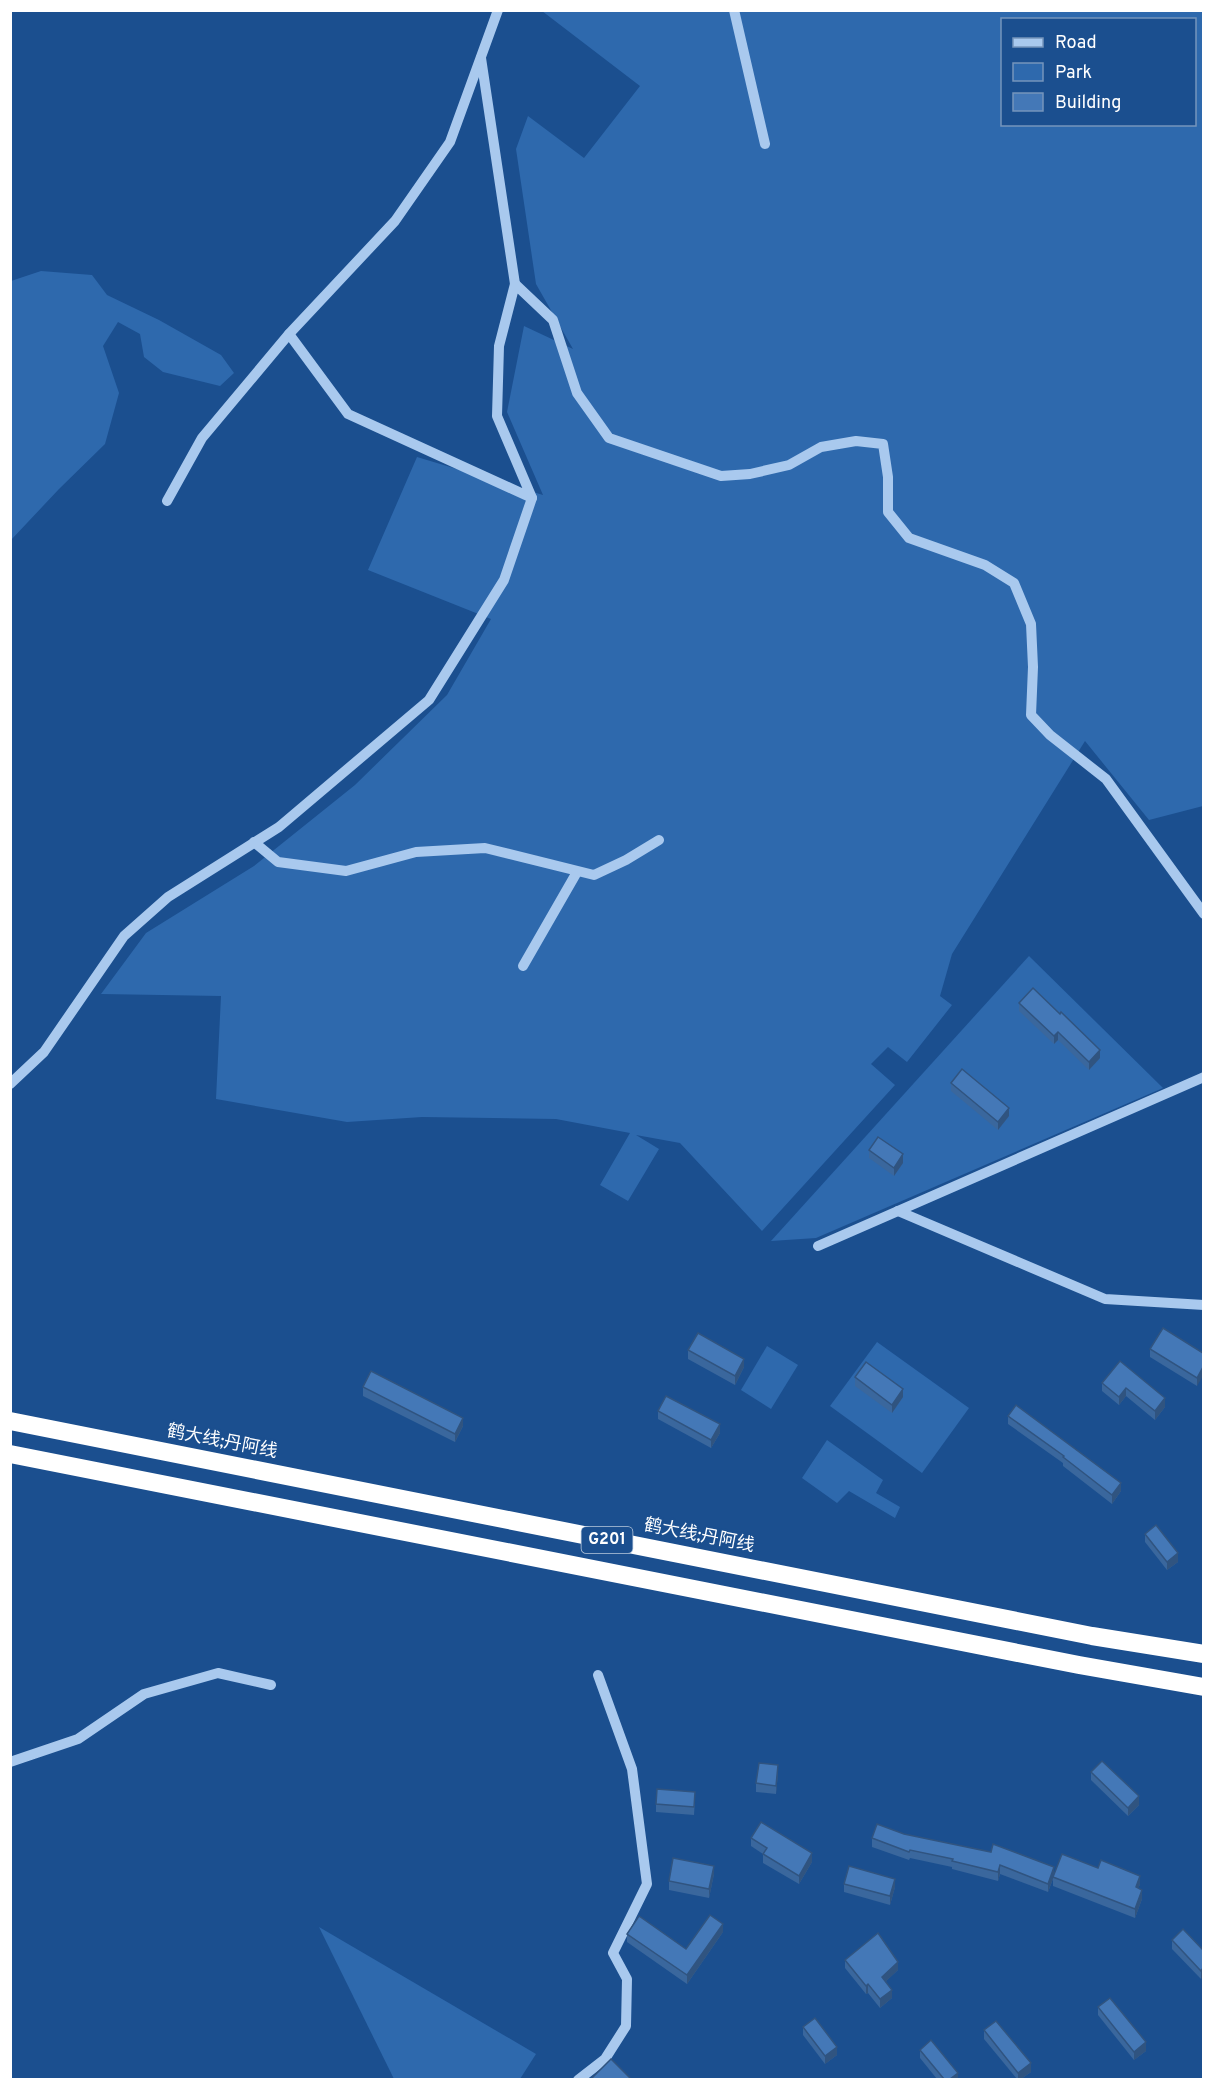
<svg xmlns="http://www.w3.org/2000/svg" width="1214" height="2090" viewBox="0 0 1214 2090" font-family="Overpass,'Noto Sans SC',sans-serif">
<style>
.green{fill:#2e69ad;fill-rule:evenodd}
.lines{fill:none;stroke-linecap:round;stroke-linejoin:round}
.minor{stroke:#a9c9ee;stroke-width:10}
.highway{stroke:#fff;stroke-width:18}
.wall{fill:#3a679d}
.shaded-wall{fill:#305480}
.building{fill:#4478b7;stroke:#305480;stroke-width:1.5}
.labels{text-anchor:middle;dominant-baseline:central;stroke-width:4.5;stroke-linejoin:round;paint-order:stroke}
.shield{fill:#1b4f8f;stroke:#bbcadd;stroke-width:1.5}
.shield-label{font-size:16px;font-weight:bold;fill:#fff}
.street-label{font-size:18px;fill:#fff;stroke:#1b4f8f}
</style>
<rect width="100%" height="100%" fill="#1b4f8f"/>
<g class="green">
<path d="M542,11H1203V806L1149,820L1085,741L952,954L940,996L952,1005L907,1062L888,1047L871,1064L895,1085L762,1231L680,1143L636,1135L659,1149L628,1201L600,1185L630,1133L556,1119L422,1117L347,1122L216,1099L221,996L101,994L146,933L254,866L355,785L447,695L491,619L368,570L417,457L543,495L507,412L524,326L573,349L536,284L516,149L528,116L584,158L640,86ZM1002,20H1194V124H1002Z"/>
<polygon points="41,271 92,275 107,295 159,320 221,355 234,373 220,386 163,372 144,357 140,334 118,322 103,346 119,393 105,444 59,489 11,540 11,281"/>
<polygon points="1029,956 1163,1088 816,1238 771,1241"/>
<polygon points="877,1342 969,1408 922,1473 830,1406"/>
<polygon points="767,1346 798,1365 771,1409 741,1390"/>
<polygon points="827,1440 883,1480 876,1493 900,1507 895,1518 849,1491 837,1503 802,1478"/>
<polygon points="319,1927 536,2054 520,2079 394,2079"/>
</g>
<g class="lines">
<g class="minor">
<polyline points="734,10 765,144"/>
<polyline points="481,58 515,284"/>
<polyline points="289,334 348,414 532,498 497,416 499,346 515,284 553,320 577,393 609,438 721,476 750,474 789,465 821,447 856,441 883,444 888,477 888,512 909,538 985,565 1014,583 1031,624 1033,667 1031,715 1050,735 1106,779 1204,914"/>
<polyline points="167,501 202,438 289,334 395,221 450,142 498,10"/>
<polyline points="254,842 278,862 346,871 416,852 485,848 594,875 626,860 659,840"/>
<polyline points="523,966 577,872"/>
<polyline points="10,1084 44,1052 124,936 168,897 279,827 429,700 504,580 532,498"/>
<polyline points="898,1211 1105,1299 1204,1305"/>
<polyline points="818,1246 1204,1077"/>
<polyline points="10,1762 78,1739 144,1694 218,1673 271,1685"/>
<polyline points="578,2080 605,2059 626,2026 627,1979 613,1953 647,1884 632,1769 598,1675"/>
</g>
<g class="highway">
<polyline points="10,1421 1092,1636 1204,1654"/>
<polyline points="10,1454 1079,1665 1204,1687"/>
</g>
</g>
<g class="wall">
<polygon points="1019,1003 1100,1058 1089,1070 1058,1040 1054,1044 1019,1011"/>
<polygon points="951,1083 1009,1116 998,1130 951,1091"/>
<polygon points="869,1150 903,1163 894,1176 869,1158"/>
<polygon points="1150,1349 1203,1353 1197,1386 1150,1357"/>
<polygon points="688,1350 744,1367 735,1385 688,1359"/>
<polygon points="1120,1361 1165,1407 1155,1420 1126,1396 1119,1405 1102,1391 1102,1383"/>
<polygon points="855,1377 903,1397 892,1413 855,1386"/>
<polygon points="363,1387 463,1426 455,1442 363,1396"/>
<polygon points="658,1411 720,1433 711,1448 658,1419"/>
<polygon points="1008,1416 1121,1491 1112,1504 1063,1466 1063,1463 1008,1424"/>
<polygon points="1145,1534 1178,1562 1167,1570 1145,1542"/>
<polygon points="1091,1772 1139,1805 1128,1816 1091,1780"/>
<polygon points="778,1773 776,1794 756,1792 756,1783"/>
<polygon points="695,1800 694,1815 656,1812 656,1804"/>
<polygon points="904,1834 1054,1874 1140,1884 1138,1889 1142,1899 1135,1918 1053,1886 1053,1879 1048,1892 1000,1874 998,1881 952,1869 952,1867 910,1858 909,1860 872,1847 872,1838"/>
<polygon points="751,1838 812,1862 799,1884 763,1863 763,1854 751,1846"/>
<polygon points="714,1874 709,1898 669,1890 669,1881"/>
<polygon points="844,1884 895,1887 890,1905 844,1892"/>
<polygon points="723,1932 687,1984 627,1942 627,1934 686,1949"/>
<polygon points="1172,1940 1203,1950 1201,1979 1172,1949"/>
<polygon points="845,1960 898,1970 886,1981 892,1998 880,2008 868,1993 866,1994 845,1968"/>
<polygon points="1098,2007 1146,2051 1134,2060 1098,2015"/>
<polygon points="803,2027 837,2055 825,2064 803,2035"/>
<polygon points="984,2030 1031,2072 1021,2079 1017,2079 984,2039"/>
<polygon points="920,2050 958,2079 937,2079 920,2058"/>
</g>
<g class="shaded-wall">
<polygon points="1058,1032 1058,1040 1054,1044 1054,1036"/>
<polygon points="1100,1050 1100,1058 1089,1070 1089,1062"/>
<polygon points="1009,1108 1009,1116 998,1130 998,1122"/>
<polygon points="903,1154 903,1163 894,1176 894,1168"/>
<polygon points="744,1359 744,1367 735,1385 735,1376"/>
<polygon points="1203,1367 1203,1376 1197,1386 1197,1378"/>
<polygon points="1126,1388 1126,1396 1119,1405 1119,1397"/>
<polygon points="903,1389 903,1397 892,1413 892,1405"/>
<polygon points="1165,1398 1165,1407 1155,1420 1155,1411"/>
<polygon points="463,1418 463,1426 455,1442 455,1434"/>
<polygon points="720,1424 720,1433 711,1448 711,1440"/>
<polygon points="1121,1483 1121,1491 1112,1504 1112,1495"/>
<polygon points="1178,1553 1178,1562 1167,1570 1167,1562"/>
<polygon points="778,1765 778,1773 776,1794 776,1786"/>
<polygon points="1139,1796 1139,1805 1128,1816 1128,1808"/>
<polygon points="812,1853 812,1862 799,1884 799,1876"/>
<polygon points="1000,1865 1000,1874 998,1881 998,1872"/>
<polygon points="714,1866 714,1874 709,1898 709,1889"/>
<polygon points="1054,1867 1054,1876 1048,1892 1048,1884"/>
<polygon points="1140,1876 1140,1884 1136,1896 1136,1887"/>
<polygon points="895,1879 895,1887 890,1905 890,1896"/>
<polygon points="1142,1890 1142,1899 1135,1918 1135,1909"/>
<polygon points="723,1924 723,1932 687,1984 687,1975"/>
<polygon points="898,1962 898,1970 882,1985 882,1977"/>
<polygon points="1203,1968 1203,1977 1201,1979 1201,1971"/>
<polygon points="868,1984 868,1993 866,1994 866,1986"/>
<polygon points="892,1990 892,1998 880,2008 880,1999"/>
<polygon points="1146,2042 1146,2051 1134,2060 1134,2052"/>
<polygon points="837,2047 837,2055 825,2064 825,2056"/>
<polygon points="1031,2063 1031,2072 1021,2079 1018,2079 1018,2073"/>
<polygon points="958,2073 958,2079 950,2079"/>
</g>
<g class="building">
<polygon points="1033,988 1060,1014 1061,1012 1100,1050 1089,1062 1058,1032 1054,1036 1019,1003"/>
<polygon points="962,1069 1009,1108 998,1122 951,1083"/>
<polygon points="878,1137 903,1154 894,1168 869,1150"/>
<polygon points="1163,1328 1203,1353 1203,1367 1197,1378 1150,1349"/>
<polygon points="698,1333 744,1359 735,1376 688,1350"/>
<polygon points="1120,1361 1165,1398 1155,1411 1126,1388 1119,1397 1102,1383"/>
<polygon points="866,1362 903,1389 892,1405 855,1377"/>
<polygon points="371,1371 463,1418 455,1434 363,1387"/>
<polygon points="666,1396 720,1424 711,1440 658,1411"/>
<polygon points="1016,1405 1121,1483 1112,1495 1063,1457 1064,1456 1008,1416"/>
<polygon points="1156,1525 1178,1553 1167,1562 1145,1534"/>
<polygon points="1102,1761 1139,1796 1128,1808 1091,1772"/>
<polygon points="759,1763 778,1765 776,1786 756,1783"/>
<polygon points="657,1789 695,1792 694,1807 656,1804"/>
<polygon points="761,1822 812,1853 799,1876 763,1854 767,1848 751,1838"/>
<polygon points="877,1824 904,1834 991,1852 993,1844 1054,1867 1048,1884 1000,1865 998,1872 952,1861 953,1859 910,1850 909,1852 872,1838"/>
<polygon points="1062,1854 1098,1868 1101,1860 1140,1876 1136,1887 1142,1890 1135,1909 1053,1877"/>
<polygon points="673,1858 714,1866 709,1889 669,1881"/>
<polygon points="849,1866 895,1879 890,1896 844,1884"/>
<polygon points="710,1915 723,1924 687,1975 627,1934 639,1916 686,1949"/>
<polygon points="1183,1929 1203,1950 1203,1968 1201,1971 1172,1940"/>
<polygon points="878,1933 898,1962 882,1977 892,1990 880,1999 868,1984 866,1986 845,1960"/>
<polygon points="1110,1998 1146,2042 1134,2052 1098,2007"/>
<polygon points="815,2018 837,2047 825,2056 803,2027"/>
<polygon points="996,2021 1031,2063 1018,2073 984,2030"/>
<polygon points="931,2040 958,2073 950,2079 944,2079 920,2050"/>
<polygon points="611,2059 630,2078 629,2079 591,2079"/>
</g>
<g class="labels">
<rect class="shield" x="581.5" y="1527" width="51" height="26" rx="4.5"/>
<g class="shield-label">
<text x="607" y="1540">G201</text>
</g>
<g class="street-label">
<text transform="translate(222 1442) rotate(11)">鹤大线;丹阿线</text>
<text transform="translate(699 1536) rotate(11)">鹤大线;丹阿线</text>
</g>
</g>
<rect width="1214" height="2090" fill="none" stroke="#ffffff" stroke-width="24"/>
<rect x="1001" y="18" width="195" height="108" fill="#1b4f8f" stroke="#7695bc" stroke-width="1.5"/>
<rect x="1013" y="38" width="30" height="9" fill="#a9c9ee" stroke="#7695bc" stroke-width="1.5"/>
<text x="1055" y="48" font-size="18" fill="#ffffff">Road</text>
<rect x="1013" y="63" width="30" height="18" fill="#2e69ad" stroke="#7695bc" stroke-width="1.5"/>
<text x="1055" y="78" font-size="18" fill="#ffffff">Park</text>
<rect x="1013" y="93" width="30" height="18" fill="#4478b7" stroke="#7695bc" stroke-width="1.5"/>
<text x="1055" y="108" font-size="18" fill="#ffffff">Building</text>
</svg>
